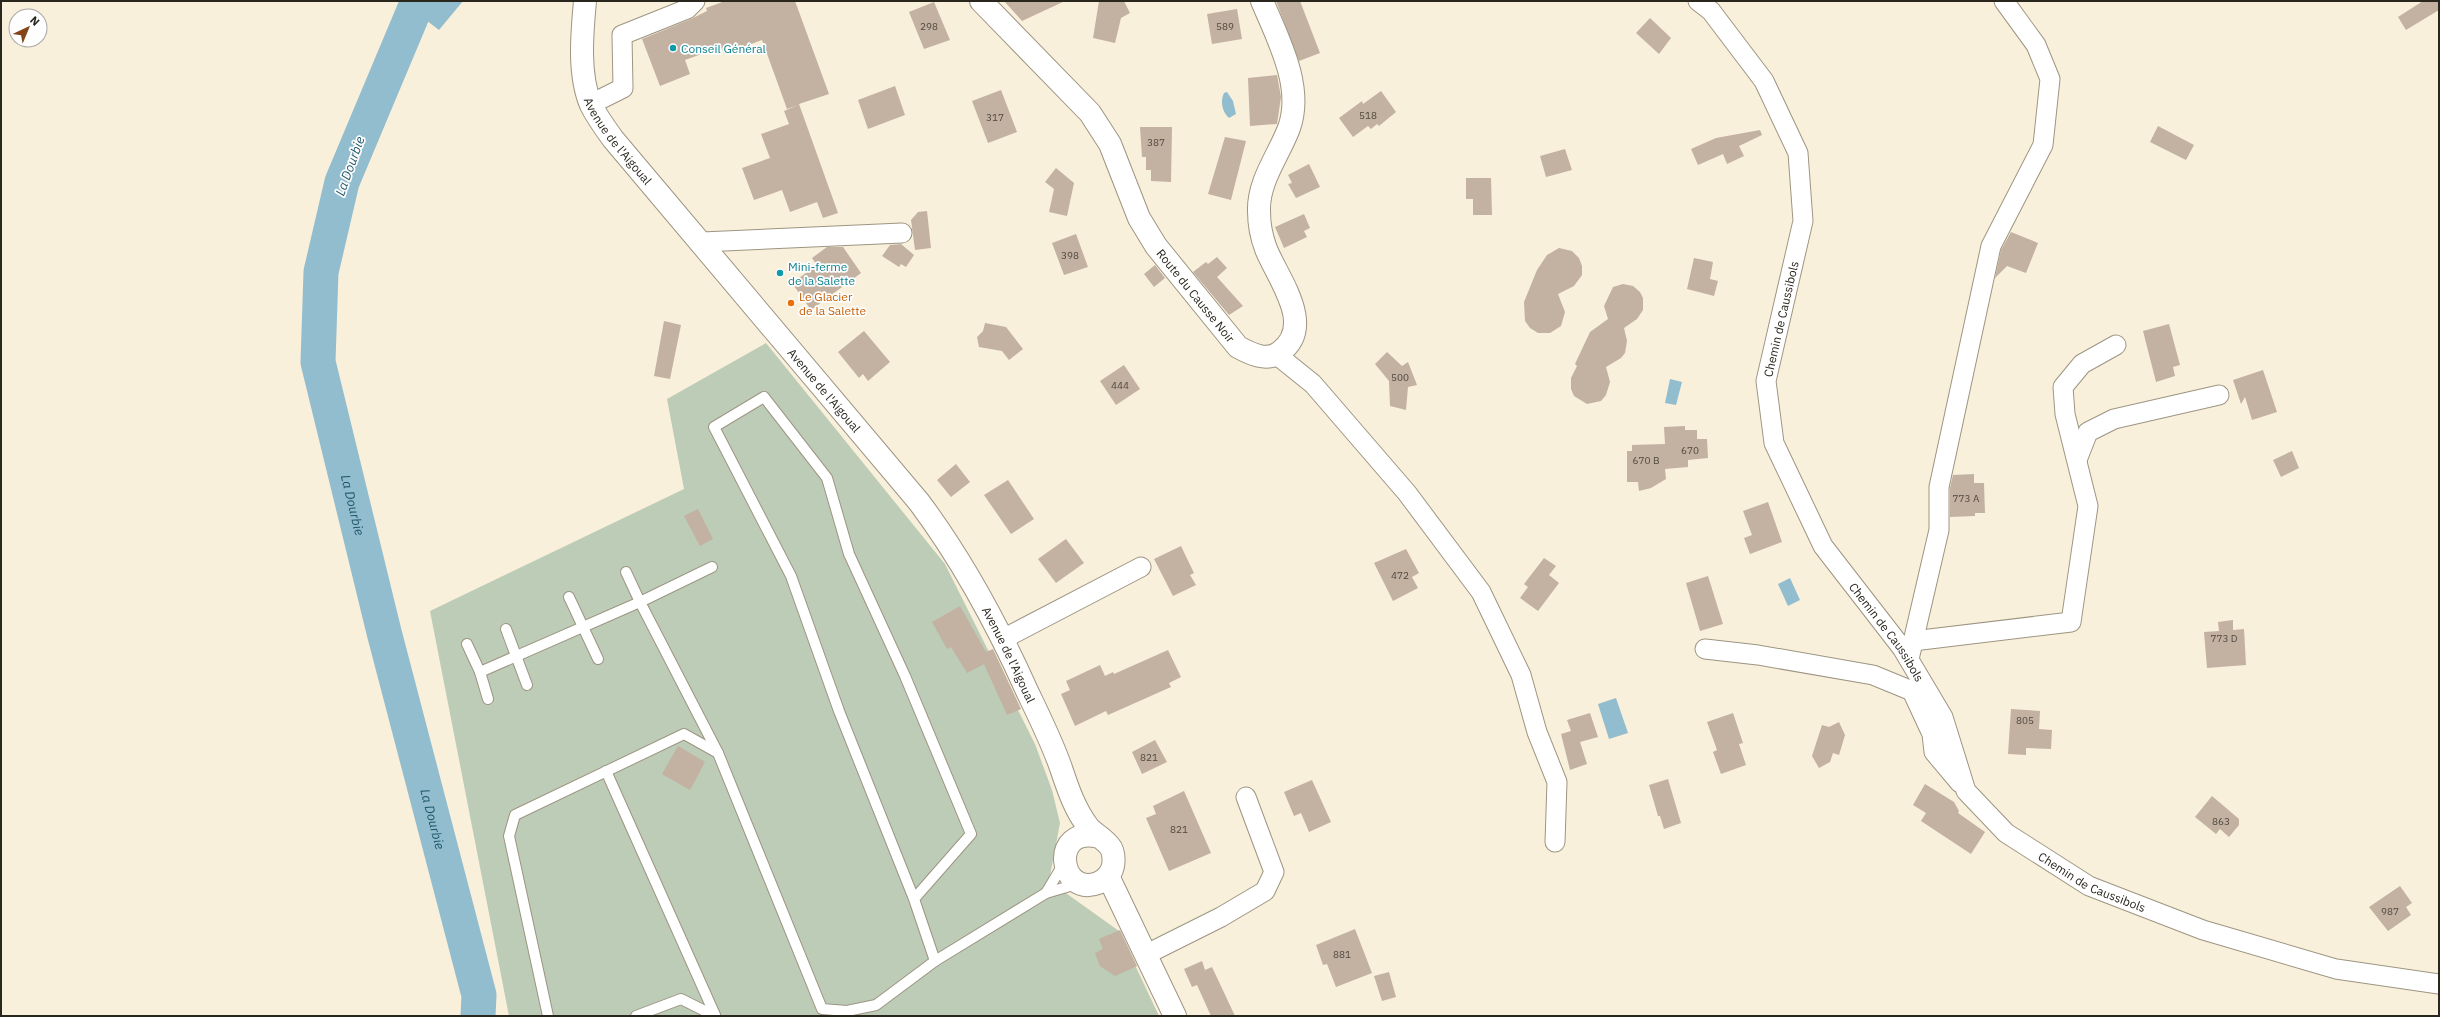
<svg xmlns="http://www.w3.org/2000/svg" width="2440" height="1017" viewBox="0 0 2440 1017" font-family="'IBM Plex Sans',sans-serif">
<style>
.green{fill:#bcccb7}
.water{fill:#92bdce}
.lines{fill:none;stroke-linecap:round;stroke-linejoin:round}
.river{stroke:#92bdce;stroke-width:35}
.building{fill:#c3b1a2}
.service-casing{stroke:#9d9582;stroke-width:12}
.minor-casing{stroke:#9d9582;stroke-width:21}
.tertiary-casing{stroke:#9d9582;stroke-width:24}
.secondary-casing{stroke:#9d9582;stroke-width:24}
.service{stroke:#fff;stroke-width:10}
.minor{stroke:#fff;stroke-width:19}
.tertiary{stroke:#fff;stroke-width:22}
.secondary{stroke:#fff;stroke-width:22}
.culture-dot{fill:#0f9aa8;stroke:#fefefe;stroke-width:1.5}
.food-dot{fill:#e8710a;stroke:#fefefe;stroke-width:1.5}
.labels{text-anchor:middle;dominant-baseline:central;stroke-width:3.5;stroke-linejoin:round;paint-order:stroke}
.number-label{font-size:10px;fill:#50493f}
.culture-label{font-size:12px;fill:#0d838f;stroke:#fefefe;text-anchor:start}
.street-label{font-size:12px;fill:#29261e;stroke:#fefefe}
.food-label{font-size:12px;fill:#c56008;stroke:#fefefe;text-anchor:start}
.water-label{font-size:13px;font-style:italic;fill:#1e5769;stroke:#fefefe}
</style>
<rect width="100%" height="100%" fill="#f9f0db"/>
<polygon class="green" points="766,343 945,564 1035,744 1052,790 1060,823 1049,881 1119,931 1159,1016 509,1016 430,611 684,489 667,399"/>
<g class="water">
<polygon points="401,1 463,1 439,30"/>
<path d="M1227,92L1233,101L1236,114L1229,118C1222,112 1220,101 1224,93Z"/>
<polygon points="1670,379 1682,382 1676,405 1665,403"/>
<polygon points="1790,578 1800,600 1788,606 1778,584"/>
<polygon points="1616,698 1628,733 1609,739 1598,704"/>
</g>
<g class="lines">
<path class="river" id="s1" d="M418,1L342,182L321,272L318,362L384,632L479,995L478,1016"/>
</g>
<g class="building">
<polygon points="725,1 795,1 829,94 799,104 838,213 823,218 817,202 790,212 782,190 754,200 742,168 770,158 761,134 789,124 784,111 798,105 787,109 762,40 724,54 721,47 685,60 690,74 660,86 642,39 691,19 707,11 706,8"/>
<polygon points="1004,1 1065,1 1022,21"/>
<polygon points="1099,1 1124,1 1130,13 1121,18 1115,43 1093,38"/>
<polygon points="1276,1 1300,1 1320,53 1299,61"/>
<polygon points="2423,1 2439,1 2439,10 2406,30 2398,17"/>
<polygon points="934,2 950,40 924,49 909,12"/>
<polygon points="1237,9 1242,39 1212,44 1207,14"/>
<polygon points="1650,18 1671,38 1659,54 1636,33"/>
<polygon points="1277,75 1281,97 1277,124 1250,126 1248,78"/>
<polygon points="895,86 905,115 868,129 858,100"/>
<polygon points="1001,90 1017,132 988,143 972,101"/>
<polygon points="1381,91 1396,112 1379,126 1377,124 1371,129 1368,126 1353,137 1339,118 1362,101 1363,104"/>
<polygon points="2158,126 2194,145 2186,160 2150,142"/>
<polygon points="1140,127 1172,127 1171,182 1151,181 1151,170 1146,170 1146,157 1142,157"/>
<polygon points="1760,130 1762,135 1739,146 1744,156 1727,164 1723,154 1698,165 1691,149 1716,138"/>
<polygon points="1225,137 1246,141 1231,200 1208,194"/>
<polygon points="1565,149 1572,170 1546,177 1540,156"/>
<polygon points="1309,164 1320,187 1296,198 1288,184 1292,183 1288,175"/>
<polygon points="1056,168 1074,183 1067,216 1049,212 1054,189 1045,182"/>
<polygon points="1466,178 1491,178 1492,215 1473,215 1473,199 1466,199"/>
<polygon points="927,211 931,248 915,250 911,220 918,212"/>
<polygon points="1304,214 1310,228 1304,231 1307,237 1284,248 1275,227"/>
<polygon points="2011,232 2038,243 2026,273 2007,266 1995,278 2001,250"/>
<polygon points="1076,234 1088,267 1064,275 1052,243"/>
<polygon points="901,244 914,255 906,267 901,264 899,267 882,256 890,245"/>
<polygon points="827,247 843,247 861,273 811,310 792,283 817,265 812,258"/>
<polygon points="1559,248 1572,251 1579,258 1582,266 1582,275 1574,286 1558,294 1565,312 1561,326 1550,333 1538,333 1530,328 1525,321 1524,302 1537,270 1547,255"/>
<polygon points="1217,257 1227,268 1217,277 1243,306 1229,315 1193,272 1206,262 1208,264"/>
<polygon points="1694,258 1713,262 1710,279 1718,281 1714,296 1687,289"/>
<polygon points="1155,265 1165,278 1154,287 1144,274"/>
<polygon points="1623,284 1633,286 1640,292 1643,298 1643,310 1637,319 1624,328 1627,341 1625,353 1621,358 1606,367 1610,382 1606,395 1601,401 1587,404 1574,396 1571,389 1571,378 1577,366 1575,364 1590,332 1608,319 1604,306 1613,287"/>
<polygon points="664,321 681,325 670,379 654,376"/>
<polygon points="985,323 1006,327 1023,349 1009,360 1002,351 979,347 977,337 983,331"/>
<polygon points="2169,324 2180,365 2173,367 2175,376 2156,382 2143,331"/>
<polygon points="864,331 890,362 868,381 863,374 859,378 838,352"/>
<polygon points="1387,352 1402,366 1408,362 1417,385 1408,387 1406,410 1390,406 1389,381 1375,364"/>
<polygon points="1124,365 1140,389 1116,405 1100,381"/>
<polygon points="2263,370 2277,412 2252,420 2245,397 2241,404 2233,380"/>
<polygon points="1685,426 1685,430 1697,430 1697,439 1707,439 1708,458 1688,460 1688,467 1665,469 1666,479 1651,488 1639,491 1638,482 1627,482 1627,451 1632,451 1632,445 1665,444 1664,427"/>
<polygon points="2292,451 2299,468 2281,477 2273,460"/>
<polygon points="956,464 970,482 951,497 937,480"/>
<polygon points="1974,474 1974,483 1984,483 1985,513 1975,513 1975,516 1950,517 1950,488 1953,475"/>
<polygon points="1008,480 1034,519 1011,534 984,495"/>
<polygon points="1768,502 1782,542 1750,554 1744,538 1752,535 1743,511"/>
<polygon points="698,509 713,539 700,546 684,516"/>
<polygon points="1066,539 1084,563 1056,583 1038,559"/>
<polygon points="1181,546 1194,573 1190,575 1196,585 1173,596 1154,559"/>
<polygon points="1406,549 1419,573 1412,577 1418,588 1393,601 1374,563"/>
<polygon points="1544,558 1556,566 1549,575 1559,583 1538,611 1520,598 1528,587 1524,584"/>
<polygon points="1708,576 1723,624 1700,631 1686,583"/>
<polygon points="960,606 986,652 993,649 1021,709 1007,715 984,664 967,673 951,647 947,649 932,622"/>
<polygon points="2233,620 2233,630 2244,629 2246,665 2207,668 2204,632 2219,631 2218,622"/>
<polygon points="1168,650 1181,677 1169,683 1171,687 1108,715 1106,711 1075,726 1061,694 1070,690 1066,681 1100,665 1105,676 1113,672 1114,674"/>
<polygon points="2011,709 2040,711 2039,729 2052,730 2051,749 2026,748 2026,755 2008,754"/>
<polygon points="1590,713 1598,737 1580,742 1587,764 1570,770 1561,734 1571,731 1567,720"/>
<polygon points="1733,713 1743,743 1739,744 1746,765 1721,774 1713,752 1717,750 1707,722"/>
<polygon points="1839,722 1845,735 1839,755 1833,753 1830,762 1819,768 1812,756 1822,725 1829,727"/>
<polygon points="1155,740 1167,762 1142,774 1132,752"/>
<polygon points="678,746 705,762 690,790 662,774"/>
<polygon points="1668,779 1681,823 1664,829 1660,816 1658,816 1649,785"/>
<polygon points="1312,780 1331,822 1309,832 1301,813 1294,816 1284,792"/>
<polygon points="1925,784 1954,802 1959,811 1958,813 1985,832 1971,854 1921,821 1926,813 1913,805"/>
<polygon points="1184,791 1211,853 1169,871 1146,818 1156,814 1153,806"/>
<polygon points="2212,796 2239,819 2239,825 2229,837 2220,829 2216,834 2195,817"/>
<polygon points="2400,886 2412,903 2406,907 2411,915 2388,931 2369,907"/>
<polygon points="1355,929 1372,973 1336,987 1327,964 1323,965 1316,945"/>
<polygon points="1120,930 1137,966 1115,976 1100,966 1095,953 1103,949 1099,939"/>
<polygon points="1202,961 1205,970 1212,967 1235,1016 1211,1016 1197,985 1192,987 1184,969"/>
<polygon points="1389,972 1396,997 1382,1001 1374,976"/>
</g>
<g class="lines">
<g class="service-casing">
<g id="service">
<polyline points="626,572 640,602 712,567"/>
<polyline points="569,597 598,659"/>
<polyline points="506,629 527,685"/>
<polyline points="467,644 480,672 640,602 718,753"/>
<polyline points="480,672 488,699"/>
<polyline points="606,771 715,1015"/>
<polyline points="1046,893 1064,863"/>
<polyline points="914,899 971,834 905,676 849,554 827,478 764,397 714,427 791,576 839,711 914,899 935,961"/>
<polyline points="548,1016 509,836 515,815 684,734 718,753 822,1009 847,1011 876,1005 935,961 1046,893 1077,884"/>
<polyline points="636,1016 681,999 715,1016"/>
</g>
</g>
<g class="minor-casing">
<g id="minor">
<path id="s2" d="M1698,1L1711,11L1764,81L1798,153L1803,221L1766,381L1774,443L1823,546L1902,648L1943,717L1966,791L2006,833L2089,886L2203,930L2336,969L2439,984"/>
<polyline points="591,104 623,88 622,35 687,9 695,1"/>
<polyline points="702,242 902,233"/>
<polyline points="1277,355 1313,384 1407,493 1481,592 1521,675 1537,732 1557,782 1555,842"/>
<polyline points="2077,460 2088,432 2114,419 2219,395"/>
<polyline points="1003,639 1141,567"/>
<polyline points="1913,641 2071,622 2088,506 2065,414 2063,387 2082,364 2116,345"/>
<polyline points="1705,649 1758,655 1873,675 1912,691 1932,734 1934,752 1960,783"/>
<polyline points="1909,659 1939,530 1939,487 1991,246 2043,145 2050,79 2036,45 2004,1"/>
<polyline points="1145,955 1221,917 1265,891 1274,872 1246,797"/>
</g>
</g>
<g class="tertiary-casing">
<g id="tertiary">
<path id="s3" d="M981,1L1090,113L1110,144L1139,218L1156,246L1238,347C1251,354 1267,362 1280,352C1316,326 1278,279 1266,249C1261,236 1259,224 1259,211C1258,181 1279,155 1289,128C1304,87 1278,39 1262,1"/>
</g>
</g>
<g class="secondary-casing">
<g id="secondary">
<path id="s4" d="M585,1C582,33 578,75 591,105C597,117 605,128 613,139L919,502C963,561 997,624 1027,691C1039,716 1052,742 1061,768C1068,789 1075,810 1089,828C1096,835 1106,840 1111,848C1114,854 1114,860 1113,866C1111,874 1106,880 1098,883C1059,898 1049,825 1099,837"/>
<polyline points="1108,876 1175,1016"/>
</g>
</g>
<use href="#service" class="service"/>
<use href="#minor" class="minor"/>
<use href="#tertiary" class="tertiary"/>
<use href="#secondary" class="secondary"/>
</g>
<g class="culture-dot">
<circle cx="673" cy="48" r="4"/>
<circle cx="780" cy="273" r="4"/>
</g>
<circle class="food-dot" cx="791" cy="303" r="4"/>
<g class="labels">
<g class="number-label">
<text x="929" y="26">298</text>
<text x="1225" y="26">589</text>
<text x="1368" y="115">518</text>
<text x="995" y="117">317</text>
<text x="1156" y="142">387</text>
<text x="1070" y="255">398</text>
<text x="1400" y="377">500</text>
<text x="1120" y="385">444</text>
<text x="1690" y="450">670</text>
<text x="1646" y="460">670 B</text>
<text x="1966" y="498">773 A</text>
<text x="1400" y="575">472</text>
<text x="2224" y="638">773 D</text>
<text x="2025" y="720">805</text>
<text x="1149" y="757">821</text>
<text x="2221" y="821">863</text>
<text x="1179" y="829">821</text>
<text x="2390" y="911">987</text>
<text x="1342" y="954">881</text>
</g>
<g class="culture-label">
<text x="681" y="48">Conseil Général</text>
<text x="788" y="266">Mini-ferme<tspan x="788" dy="14">de la Salette</tspan></text>
</g>
<g class="street-label">
<text stroke="none"><textPath href="#s4" startOffset="150">Avenue de l'Aigoual</textPath></text>
<text stroke="none"><textPath href="#s3" startOffset="369">Route du Causse Noir</textPath></text>
<text transform="translate(1781 319) rotate(-77)">Chemin de Caussibols</text>
<text stroke="none"><textPath href="#s4" startOffset="474">Avenue de l'Aigoual</textPath></text>
<text stroke="none"><textPath href="#s2" startOffset="700">Chemin de Caussibols</textPath></text>
<text stroke="none"><textPath href="#s4" startOffset="798">Avenue de l'Aigoual</textPath></text>
<text stroke="none"><textPath href="#s2" startOffset="1037">Chemin de Caussibols</textPath></text>
</g>
<g class="food-label">
<text x="799" y="296">Le Glacier<tspan x="799" dy="14">de la Salette</tspan></text>
</g>
<g class="water-label">
<text transform="translate(350 166) rotate(-70)">La Dourbie</text>
<text stroke="none"><textPath href="#s1" startOffset="526">La Dourbie</textPath></text>
<text stroke="none"><textPath href="#s1" startOffset="850">La Dourbie</textPath></text>
</g>
</g>
<rect width="2440" height="1017" fill="none" stroke="#29261e" stroke-width="4"/>
<g transform="translate(28 28) rotate(44)"><circle r="19" fill="#fefefe" stroke="#a9a8a4"/>
<path d="M0-3L7 15L0 10L-7 15Z" fill="#874318"/>
<text y="-6" font-size="11" font-weight="bold" text-anchor="middle" fill="#29261e">N</text>
</g>
</svg>
